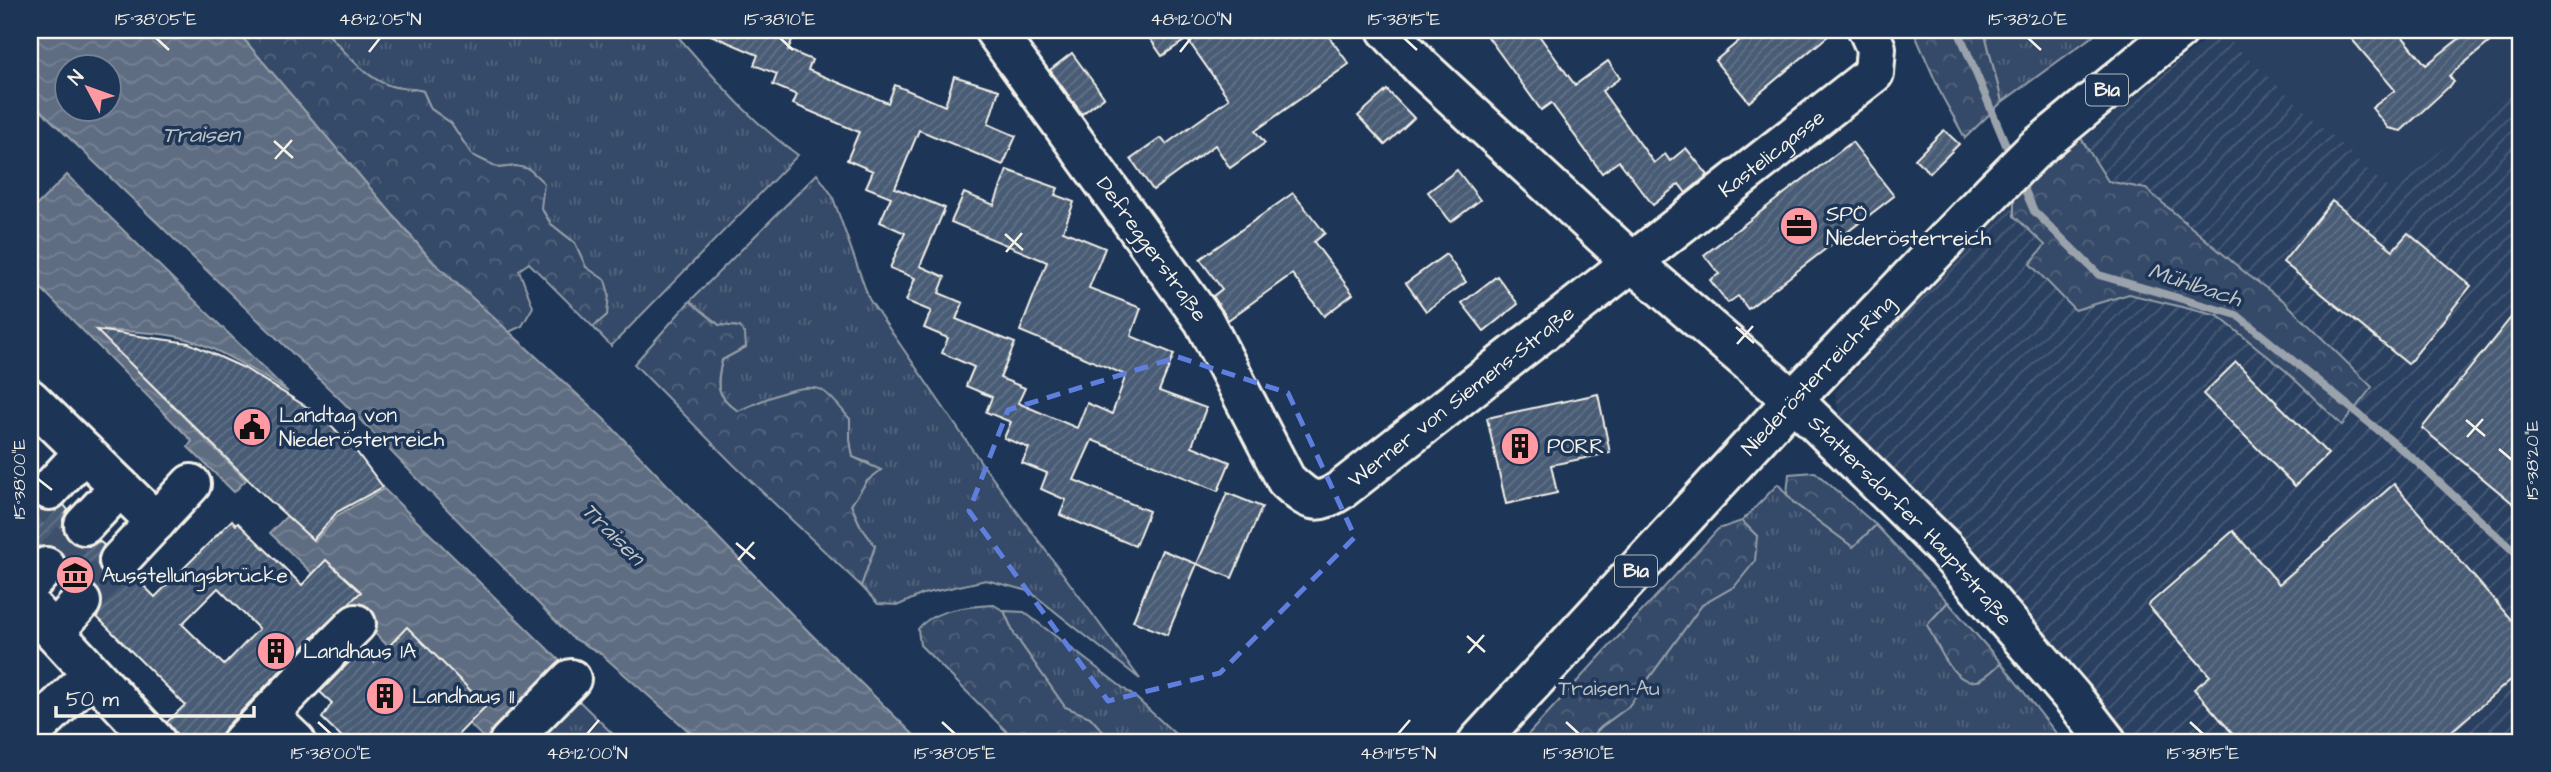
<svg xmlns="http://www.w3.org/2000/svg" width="2551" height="772" viewBox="0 0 2551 772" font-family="'Architects Daughter',sans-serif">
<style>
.built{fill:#2a4060}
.industrial{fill:url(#industrial-furrows)}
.grass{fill:url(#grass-tufts);stroke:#949ea8;stroke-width:2}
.forest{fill:url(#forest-crowns);stroke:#949ea8;stroke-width:2}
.water{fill:url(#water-waves);stroke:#9aa2ab;stroke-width:2;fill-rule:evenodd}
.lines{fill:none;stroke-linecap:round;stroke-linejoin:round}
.stream{stroke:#9aa2ab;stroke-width:8}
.building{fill:url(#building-hatch);stroke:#f4f1e8;stroke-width:2;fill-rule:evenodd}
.minor-tunnel{stroke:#3d516d;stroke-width:38;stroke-dasharray:38 19;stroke-linecap:butt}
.minor-casing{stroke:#f4f1e8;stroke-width:44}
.major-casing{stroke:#f4f1e8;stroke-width:44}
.minor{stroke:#1d3557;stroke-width:38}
.major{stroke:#1d3557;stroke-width:38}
.marked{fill:none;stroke:#5e7fdd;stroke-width:5;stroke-dasharray:14 9;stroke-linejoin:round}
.ticks{fill:none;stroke:#f4f1e8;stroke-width:2.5}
.labels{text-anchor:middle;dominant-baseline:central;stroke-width:7;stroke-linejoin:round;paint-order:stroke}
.shield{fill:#1d3557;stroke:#b4b9bc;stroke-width:2}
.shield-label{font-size:19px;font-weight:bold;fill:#f4f1e8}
.street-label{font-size:21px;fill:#f4f1e8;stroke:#1d3557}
.poi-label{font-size:21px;fill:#f4f1e8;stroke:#1d3557;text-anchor:start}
.park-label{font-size:21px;fill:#bbbfc1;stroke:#1d3557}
.water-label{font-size:23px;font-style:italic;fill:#c0c3c4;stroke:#1d3557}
.neatline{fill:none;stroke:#f4f1e8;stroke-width:2.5}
.ticks-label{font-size:18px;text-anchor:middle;fill:#f4f1e8}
</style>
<defs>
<pattern id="industrial-furrows" width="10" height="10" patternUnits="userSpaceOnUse" patternTransform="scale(1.75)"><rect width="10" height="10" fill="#2a4060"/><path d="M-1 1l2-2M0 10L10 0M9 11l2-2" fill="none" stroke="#4a5c77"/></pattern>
<pattern id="grass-tufts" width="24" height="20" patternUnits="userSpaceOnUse" patternTransform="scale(1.75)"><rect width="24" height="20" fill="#354a67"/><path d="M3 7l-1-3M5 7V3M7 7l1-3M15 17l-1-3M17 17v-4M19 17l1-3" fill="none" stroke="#53657d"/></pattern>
<pattern id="forest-crowns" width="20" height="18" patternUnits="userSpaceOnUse" patternTransform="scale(1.75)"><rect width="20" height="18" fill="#354a67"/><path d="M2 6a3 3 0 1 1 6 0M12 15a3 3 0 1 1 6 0" fill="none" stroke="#53657d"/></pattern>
<pattern id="water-waves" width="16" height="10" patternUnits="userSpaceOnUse" patternTransform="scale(1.75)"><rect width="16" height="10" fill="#5e6d82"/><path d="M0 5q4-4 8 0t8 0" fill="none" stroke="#768294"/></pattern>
<pattern id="building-hatch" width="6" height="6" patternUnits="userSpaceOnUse" patternTransform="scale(1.75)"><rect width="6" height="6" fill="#485b74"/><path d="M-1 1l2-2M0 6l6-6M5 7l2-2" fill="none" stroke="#637388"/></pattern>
</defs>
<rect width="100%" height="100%" fill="#1d3557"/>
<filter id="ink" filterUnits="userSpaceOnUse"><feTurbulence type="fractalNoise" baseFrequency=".0143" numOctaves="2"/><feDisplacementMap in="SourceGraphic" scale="14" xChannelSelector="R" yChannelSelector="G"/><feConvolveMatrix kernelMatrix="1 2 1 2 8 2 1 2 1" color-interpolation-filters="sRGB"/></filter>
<g filter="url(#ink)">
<polygon class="built" points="2219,30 2521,30 2521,78 2393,193 2210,37"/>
<polygon class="industrial" points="2218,30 2393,193 2521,78 2521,742 2123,742 1841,427 1835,392 1963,251 2016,197 2120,108"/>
<g class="grass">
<path d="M324,30H672C711,73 750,122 798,155L611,346L593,327L607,315L575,243L551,224L516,166L499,168L472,155L451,123L431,109L423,91C413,88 401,89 391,86C364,78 343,49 324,30Z"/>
<polygon points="1984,30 2101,30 2002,102"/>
<path d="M817,174L832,195L869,299L983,465L1140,679L1029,591L986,580L923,594L899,605L878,604L861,586L875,546L860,525L851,505L867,481L869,463L852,457L850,440V419L738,411C715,394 716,386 722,360L746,347L739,327L719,325L690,301Z"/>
<polygon points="1778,484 1794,503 1853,547 1876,525 1948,602 1927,625 1979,681 2001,663 2063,742 1586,742 1601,727 1628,707 1702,605 1735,586 1757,536 1742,521"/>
<polygon points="1004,611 1024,612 1136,698 1184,742 1119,742 1105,734 1090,717 1065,707 1014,634"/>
<polygon points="575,697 621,742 531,742"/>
</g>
<g class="forest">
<path d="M236,30H324C343,49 364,78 391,86C401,89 413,88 423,91L431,109L451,123L472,155L499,168L516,166L529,169L544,183L541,208L551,224L575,243L586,267L605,280L609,294L607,315L593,327L529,263L519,270L533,307L522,326L509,332L432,261Z"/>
<polygon points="1913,30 1984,30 2002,102 1965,138 1942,96"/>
<polygon points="2077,132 2108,181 2146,189 2248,275 2284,301 2372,387 2342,425 2286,371 2218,316 2129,294 2075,310 2030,264 2045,245 2014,216 2014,193"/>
<path d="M690,301L719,325L740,327L745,335L746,347L722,360C716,386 715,395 738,411C757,403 804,379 823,391C833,397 842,410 850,419V440L853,457L881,470L867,481L851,505L860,525L875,546L861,586L734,465L634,364Z"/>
<polygon points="1815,472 1876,525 1853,547 1794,503 1787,494 1789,474"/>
<polygon points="1742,521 1757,536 1755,561 1735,586 1702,605 1628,707 1601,727 1586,742 1521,742 1718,529"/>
<path d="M1948,602L2001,663C1995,668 1987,677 1979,680C1954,690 1936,641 1927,625Z"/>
<path d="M994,605L1004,611L1014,634L1065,707L1090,717L1105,734L1119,742H1017L920,645L918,629C933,609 970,606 994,605Z"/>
</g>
<g class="water">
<path d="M30,30H236L432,261L604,419L809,632L921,742H701L600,653L571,637L343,402L30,100ZM66,66H108V108H66Z"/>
<path d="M67,175L288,392C259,374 222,350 190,340C161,331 127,332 97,330L246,480L234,492L188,447L192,441L30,277V212Z"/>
<polygon points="384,489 562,663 485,739 270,533 287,516 315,541 338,515"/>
</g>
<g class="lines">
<g class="stream">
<polyline points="1958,30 2011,157"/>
<polyline points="2020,179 2034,211 2099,275 2237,315 2416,461 2521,558"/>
</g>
</g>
<g class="building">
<polygon points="699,30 766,30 792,40 788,50 812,60 808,70 888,103 895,85 945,106 954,76 999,90 988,124 1016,136 1003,165 919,130 895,188 945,208 920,266 945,277 939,293 963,303 956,319 1015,343 1000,378 1025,388 1018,403 1077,428 1087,403 1112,414 1126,375 1020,331 1047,262 951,222 964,193 994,205 1007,170 1058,188 1055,195 1074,202 1063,231 1105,248 1089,288 1141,308 1131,336 1174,354 1159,391 1206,408 1192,446 1230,462 1218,491 1092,440 1074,480 1149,511 1135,546 1060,515 1066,500 1041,489 1047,473 1022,463 1029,448 1004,438 1011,422 986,412 992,397 966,386 974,367 942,353 948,338 924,328 931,311 906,301 915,278 890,268 905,233 880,222 891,197 866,187 873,171 847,160 859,132 793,104 797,95 773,85 777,74 754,65 758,55"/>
<polygon points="1144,30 1324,30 1349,64 1255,131 1265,143 1230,168 1215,145 1153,190 1131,159 1161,138 1166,144 1229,99 1187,39 1162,56"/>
<polygon points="1483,30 1535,30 1575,85 1608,61 1620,78 1602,91 1654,163 1665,154 1670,161 1686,148 1708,175 1686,193 1679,184 1653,205 1619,161 1602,173 1551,103 1541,110"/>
<polygon points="1752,30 1835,30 1749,102 1715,61"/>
<polygon points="2344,30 2397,30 2426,65 2470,30 2504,30 2449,76 2454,82 2401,131 2388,128 2372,108 2395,90"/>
<polygon points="1072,53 1104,97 1082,114 1050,70"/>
<polygon points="1387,90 1414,118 1385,145 1358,116"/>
<polygon points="1944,130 1959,144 1930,173 1915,159"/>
<polygon points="1852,142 1894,196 1748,309 1738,296 1728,303 1710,280 1719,274 1704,255"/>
<polygon points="1457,170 1480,200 1451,222 1428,192"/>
<polygon points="1293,193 1325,233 1314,242 1353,294 1324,316 1292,274 1228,320 1213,296 1222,289 1200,259"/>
<polygon points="2332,201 2393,250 2408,233 2471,286 2408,364 2283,262"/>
<polygon points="1446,254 1466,282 1426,311 1406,283"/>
<polygon points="1497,276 1518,304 1484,331 1462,303"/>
<polygon points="2521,305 2521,510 2422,428"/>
<polygon points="96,330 189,343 244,368 323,417 355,450 383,487 337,512 313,540 267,498"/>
<polygon points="2236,362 2328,454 2295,486 2203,394"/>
<polygon points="1598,394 1610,453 1551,465 1557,493 1506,504 1487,418"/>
<polygon points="2394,484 2521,631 2521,671 2439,742 2240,742 2194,689 2210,676 2148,605 2233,531 2279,584"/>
<polygon points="1227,493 1262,507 1232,578 1197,564"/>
<path d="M30,499L35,506L45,511H55L64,505L68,510L63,519V531L69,540L80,546H91L99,541L104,545L98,557V568L104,576L115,582H126L134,576L155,597L232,520L236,525L238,523L302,585L326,560L361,592L319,631L226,727L219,742H183L167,722L185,705L97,617L102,606V595L96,586L85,581H75L66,587L61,582L67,571V560L60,551L52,546H40L30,551ZM218,588L259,629L224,665L182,624Z"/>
<polygon points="1162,550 1197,564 1167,635 1133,621"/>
<polygon points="407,627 486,706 451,742 347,742 322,718 332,703 320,692 361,650 374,662"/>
</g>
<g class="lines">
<g class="minor-tunnel">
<polyline points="30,511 49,490"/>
<polyline points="46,567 84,525"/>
<polyline points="81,602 119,561"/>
</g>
<g class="minor-casing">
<g id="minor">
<path id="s1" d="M994,30L1204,321L1286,480C1307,499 1315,508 1341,490L1874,73L1876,48L1868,30"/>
<path id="s2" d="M1387,30L1422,68L1633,263L1793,400L1945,549L2073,698L2107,742"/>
<polyline points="30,399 156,522"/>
<polyline points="49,490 84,452"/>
<polyline points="84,525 120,487"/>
<polyline points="119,561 191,484"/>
<polyline points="30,584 46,567"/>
<polyline points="30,606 156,742"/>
<polyline points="54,632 81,602"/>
<polyline points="334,646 356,624"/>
<polyline points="268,715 326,655"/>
<polyline points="30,734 92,674"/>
<polyline points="242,742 268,715 296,742"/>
<polyline points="509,742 571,679"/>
</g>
</g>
<g class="major-casing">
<g id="major">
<path id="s3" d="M1478,742L1793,400L1993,191L2035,149L2179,30"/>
</g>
</g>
<use href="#minor" class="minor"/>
<use href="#major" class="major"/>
</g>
</g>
<path class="marked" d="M1178,357L1288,393L1355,537L1220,673L1108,701L969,511L1008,410Z"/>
<path class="ticks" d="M156,38L169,50M780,38L793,50M1404,38L1417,50M2028,38L2041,50M369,52L380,38M1180,52L1191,38M274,141L293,158M275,159L292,140M1005,234L1023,250M1006,252L1022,233M1736,327L1754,343M1737,344L1753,326M2466,420L2485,436M2467,437L2483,419M2499,449L2512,460M38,479L52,490M736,543L755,559M738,560L754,542M1467,636L1485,652M1468,653L1484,635M318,722L331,734M942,722L955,734M1566,722L1579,734M2190,722L2203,734M587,734L599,720M1398,734L1410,720"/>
<defs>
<g id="office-disc" transform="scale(2.0125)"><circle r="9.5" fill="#ff9aa2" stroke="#1d3557"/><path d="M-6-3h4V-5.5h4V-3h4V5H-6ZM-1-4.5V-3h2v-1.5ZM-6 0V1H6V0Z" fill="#111"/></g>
<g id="civic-disc" transform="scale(2.0125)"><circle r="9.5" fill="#ff9aa2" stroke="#1d3557"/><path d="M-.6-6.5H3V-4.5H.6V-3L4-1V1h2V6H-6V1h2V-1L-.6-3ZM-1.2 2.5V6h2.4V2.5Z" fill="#111"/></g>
<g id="building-disc" transform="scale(2.0125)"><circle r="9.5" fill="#ff9aa2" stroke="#1d3557"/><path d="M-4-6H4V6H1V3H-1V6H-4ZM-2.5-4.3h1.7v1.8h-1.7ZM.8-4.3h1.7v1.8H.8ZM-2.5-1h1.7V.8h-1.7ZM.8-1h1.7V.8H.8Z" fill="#111"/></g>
<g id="museum-disc" transform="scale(2.0125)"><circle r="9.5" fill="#ff9aa2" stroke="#1d3557"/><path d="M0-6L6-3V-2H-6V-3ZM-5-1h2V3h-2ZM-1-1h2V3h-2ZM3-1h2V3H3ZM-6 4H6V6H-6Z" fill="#111"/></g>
</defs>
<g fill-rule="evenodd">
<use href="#office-disc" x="1799" y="226"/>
<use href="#civic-disc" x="252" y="427"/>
<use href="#building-disc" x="1520" y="446"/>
<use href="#museum-disc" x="75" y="575"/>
<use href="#building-disc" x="276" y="651"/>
<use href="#building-disc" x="385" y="696"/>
</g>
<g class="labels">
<g class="shield">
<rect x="2086" y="74.5" width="42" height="31" rx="5"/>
<rect x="1615" y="555.5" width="42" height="31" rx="5"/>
</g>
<g class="shield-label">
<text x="2107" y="90">B1a</text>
<text x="1636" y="571">B1a</text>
</g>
<g class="street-label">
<text stroke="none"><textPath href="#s1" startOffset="1148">Kastelicgasse</textPath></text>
<text stroke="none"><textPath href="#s1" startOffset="270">Defreggerstraße</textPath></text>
<text stroke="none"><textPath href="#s3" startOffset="500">Niederösterreich-Ring</textPath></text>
<text stroke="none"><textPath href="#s1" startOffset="754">Werner von Siemens-Straße</textPath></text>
<text stroke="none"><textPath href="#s2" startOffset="718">Stattersdorfer Hauptstraße</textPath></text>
</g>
<g class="poi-label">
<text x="1826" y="214">SPÖ<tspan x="1826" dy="24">Niederösterreich</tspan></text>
<text x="279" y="415">Landtag von<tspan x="279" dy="24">Niederösterreich</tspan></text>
<text x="1547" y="446">PORR</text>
<text x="102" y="575">Ausstellungsbrücke</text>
<text x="303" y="651">Landhaus 1A</text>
<text x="412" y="696">Landhaus 11</text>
</g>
<g class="park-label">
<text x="1609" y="688">Traisen-Au</text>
</g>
<g class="water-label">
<text x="201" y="135">Traisen</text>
<text transform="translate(2195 285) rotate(18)">Mühlbach</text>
<text transform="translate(613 534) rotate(45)">Traisen</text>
</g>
</g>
<rect width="2551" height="772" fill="none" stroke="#1d3557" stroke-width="77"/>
<g transform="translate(88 88) rotate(311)"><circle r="33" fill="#1d3557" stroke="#738091" stroke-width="2"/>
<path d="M0-5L12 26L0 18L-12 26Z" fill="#ff9aa2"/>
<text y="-10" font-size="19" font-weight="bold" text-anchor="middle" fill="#f4f1e8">N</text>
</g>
<path d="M56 706v10h198v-10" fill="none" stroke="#f4f1e8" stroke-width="3.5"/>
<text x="66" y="706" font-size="21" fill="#f4f1e8" stroke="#1d3557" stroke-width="5" paint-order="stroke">50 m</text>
<rect x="38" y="38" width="2474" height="696" class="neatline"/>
<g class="ticks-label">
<text x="156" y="25">15°38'05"E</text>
<text x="380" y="25">48°12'05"N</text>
<text x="780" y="25">15°38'10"E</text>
<text x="1191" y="25">48°12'00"N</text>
<text x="1404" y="25">15°38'15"E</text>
<text x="2028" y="25">15°38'20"E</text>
<text transform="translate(2532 460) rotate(-90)" y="6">15°38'20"E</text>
<text transform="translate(19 479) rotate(-90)" y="6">15°38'00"E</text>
<text x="331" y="759">15°38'00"E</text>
<text x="587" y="759">48°12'00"N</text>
<text x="955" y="759">15°38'05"E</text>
<text x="1398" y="759">48°11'55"N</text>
<text x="1579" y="759">15°38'10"E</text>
<text x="2203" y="759">15°38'15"E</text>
</g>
</svg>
